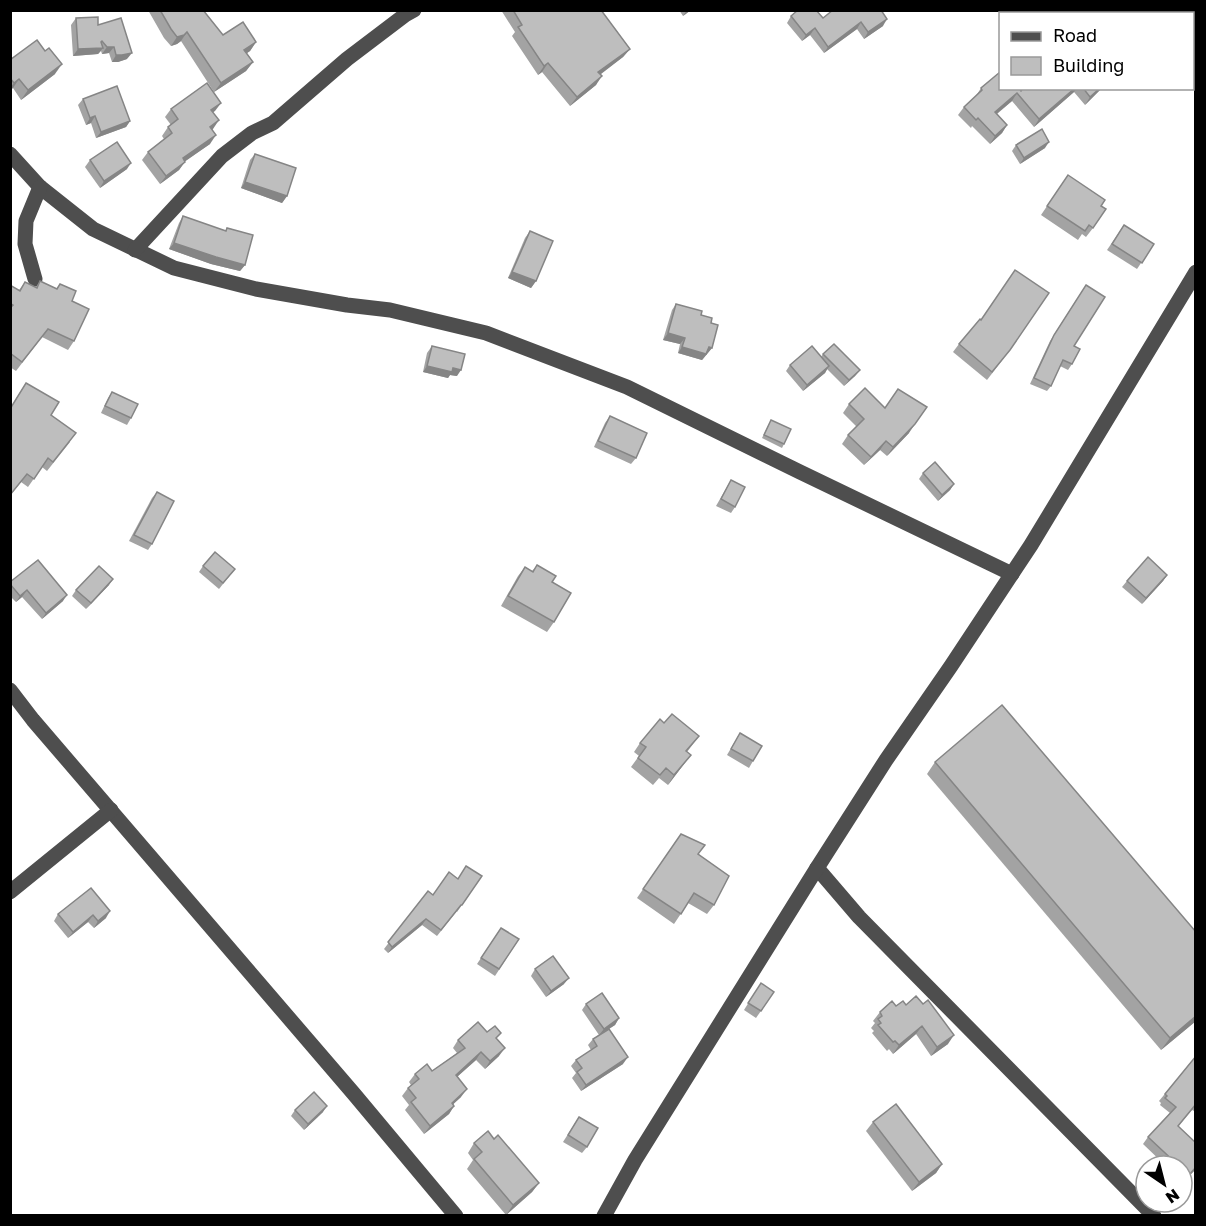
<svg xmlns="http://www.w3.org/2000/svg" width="1206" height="1226" viewBox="0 0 1206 1226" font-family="'Golos Text',sans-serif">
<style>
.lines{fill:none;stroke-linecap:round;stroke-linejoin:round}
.minor{stroke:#4e4e4e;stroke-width:15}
.wall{fill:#a3a3a3}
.shaded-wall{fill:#858585}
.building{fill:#bebebe;stroke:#858585;stroke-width:1.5}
</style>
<rect width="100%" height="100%" fill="#fff"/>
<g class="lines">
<g class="minor">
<polyline points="10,154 40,187 93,229 174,268 256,289 347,305 390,310 486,333 627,387 800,472 1012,574"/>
<polyline points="135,250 222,156 252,133 273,123 347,59 405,15 414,10"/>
<polyline points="35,279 25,244 26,221 40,187"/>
<polyline points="10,690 33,720 354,1094 456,1216"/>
<polyline points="817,868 859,917 1154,1216"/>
<polyline points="10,892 111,810"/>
<polyline points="604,1216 635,1160 817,868 886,760 951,666 1031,545 1196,272"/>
</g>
</g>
<g class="wall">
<polygon points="148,10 203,10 223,35 256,42 250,51 247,53 253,62 246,71 214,92 181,41 177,44 171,46 164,38"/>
<polygon points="501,10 601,10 630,49 623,57 600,74 596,85 570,106 542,72 538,75 512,36 515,32"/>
<polygon points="679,10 691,10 683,16"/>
<polygon points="1007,10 1051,10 1047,14 1023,14 1022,12 1020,14 1009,14"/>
<polygon points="791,16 823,18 883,26 864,39 857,29 824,53 810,35 802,41 787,23"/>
<polygon points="76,18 98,25 127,59 118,62 112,62 109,53 102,54 101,51 98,54 73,56 71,25"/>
<polygon points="10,60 55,74 21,100 13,88 10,90"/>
<polygon points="981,88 1021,91 1023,88 1102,88 1085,105 1074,92 1034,127 1012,101 997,114 1007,125 1002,133 990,144 972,126 971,128 958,115 964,107 976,96"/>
<polygon points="83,99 130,121 126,127 96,138 91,123 86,125 78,105"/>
<polygon points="221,103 213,112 213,129 212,130 210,144 185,161 179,170 160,184 142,160 148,152 164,139 162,136 168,127 171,125 165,117 171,109"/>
<polygon points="1016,145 1045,148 1020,164 1012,151"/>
<polygon points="255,154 287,196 282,203 241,188 250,160"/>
<polygon points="90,160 127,169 100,188 85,167"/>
<polygon points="1068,175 1101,206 1093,228 1086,237 1082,234 1078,240 1041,215"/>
<polygon points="183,216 225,231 227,228 245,265 240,271 211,264 169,249 179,223"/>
<polygon points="1124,225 1154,244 1137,269 1107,250"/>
<polygon points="530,231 536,281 531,288 508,278 525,238"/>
<polygon points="40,281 56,289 60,284 72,301 74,341 68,350 42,337 16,371 10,367 10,285 19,290 25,282 36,287"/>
<polygon points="1082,291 1074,346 1072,364 1068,370 1060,366 1051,386 1047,391 1030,384 1050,341"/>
<polygon points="676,304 701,315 711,323 712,348 702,360 678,353 680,344 663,340 672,310"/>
<polygon points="959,344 1004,358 987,380 953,352"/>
<polygon points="432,346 457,376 450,375 448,378 423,372 427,353"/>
<polygon points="823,354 860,370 855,376 844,386 827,369 825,373 803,391 786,371 790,365 821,357"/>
<polygon points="26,383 51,415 70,442 47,471 42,467 28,487 21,482 10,496 10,408"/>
<polygon points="112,392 131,418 127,425 101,413 108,398"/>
<polygon points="849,404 909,433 887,456 880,450 864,465 842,444 848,435 857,427 843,413"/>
<polygon points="610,416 636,458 631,464 594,447 605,423"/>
<polygon points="771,420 784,444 782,448 762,438"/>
<polygon points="923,473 954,484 950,490 938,501 919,479"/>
<polygon points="731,480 735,507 731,513 716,506"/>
<polygon points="157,492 152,544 148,550 129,541 152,498"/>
<polygon points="537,565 552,582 554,622 547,632 501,606 518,576 525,567 532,571"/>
<polygon points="203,566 235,569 219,589 199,572"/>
<polygon points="1167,575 1163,581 1142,604 1122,587 1127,581"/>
<polygon points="10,582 63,601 42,619 22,597 16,602 10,596"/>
<polygon points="109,585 86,609 72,596 76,590"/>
<polygon points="664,723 699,736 687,752 684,764 668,785 659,778 653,785 631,767 639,756 634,752 640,743"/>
<polygon points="740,733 753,761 749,768 727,755"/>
<polygon points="935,762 1196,932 1196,1021 1161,1050 927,774"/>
<polygon points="681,834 698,854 714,905 707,914 688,903 674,924 637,898"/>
<polygon points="482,876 457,912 457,911 437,936 422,925 388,953 384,949 428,891 433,895 458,879"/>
<polygon points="91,888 106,918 94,928 88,922 68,938 54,921 58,914"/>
<polygon points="501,928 519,939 495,976 477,964"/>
<polygon points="535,969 564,984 546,997 531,976"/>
<polygon points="761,983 774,992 756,1018 744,1010"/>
<polygon points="586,1004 619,1018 615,1025 609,1029 623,1064 581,1091 572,1078 576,1073 571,1066 576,1060 591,1050 588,1045 593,1039 599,1035 582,1010"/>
<polygon points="906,1005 948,1044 931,1056 916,1034 893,1054 889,1049 887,1051 872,1033 874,1031 871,1028 875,1023 873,1021 880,1012 896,1006"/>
<polygon points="487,1032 497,1039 499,1056 485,1069 476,1060 457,1077 461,1097 453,1104 454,1106 449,1114 424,1134 405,1110 409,1105 402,1096 408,1088 411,1085 409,1082 415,1074 432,1071 457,1053 453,1048 458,1040"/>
<polygon points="1196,1056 1196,1112 1192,1110 1178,1126 1196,1143 1196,1169 1183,1182 1182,1181 1182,1166 1166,1166 1143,1144 1148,1137 1170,1113 1160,1105 1161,1103 1159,1101"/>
<polygon points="295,1110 323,1112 304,1130 291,1116"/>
<polygon points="579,1117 587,1147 582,1153 563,1142"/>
<polygon points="873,1122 942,1164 936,1173 912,1191 866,1131"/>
<polygon points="494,1139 539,1183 532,1192 506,1215 467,1169 473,1160 468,1153 474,1143"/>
</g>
<g class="shaded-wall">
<polygon points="687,10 691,10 683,16"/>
<polygon points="1045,10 1051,10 1047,14 1041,14"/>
<polygon points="887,19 883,26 864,39 868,32"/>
<polygon points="861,22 857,29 824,53 828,47"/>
<polygon points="815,28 810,35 802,41 806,35"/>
<polygon points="187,32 181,41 177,44 171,46 177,37"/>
<polygon points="102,41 98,48 103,48 98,54 73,56 78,49"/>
<polygon points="256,42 250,51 238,59 244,50"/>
<polygon points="107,47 114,47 109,53 102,54"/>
<polygon points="630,49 623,57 592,81 598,72"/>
<polygon points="132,53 127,59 118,62 112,62 116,55"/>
<polygon points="253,62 246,71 214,92 221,83"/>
<polygon points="548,63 542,72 538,75 544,66"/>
<polygon points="62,64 55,74 21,100 28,90"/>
<polygon points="602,76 596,85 570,106 577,97"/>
<polygon points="19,79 13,88 10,90 10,88 14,83"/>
<polygon points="1075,88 1077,88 1074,92 1034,127 1039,119"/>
<polygon points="1100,88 1102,88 1085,105 1090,97"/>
<polygon points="1017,93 1012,101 989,120 995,112"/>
<polygon points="221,103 215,111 205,118 211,110"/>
<polygon points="95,116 91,123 86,125 90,118"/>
<polygon points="219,120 213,129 204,136 210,127"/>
<polygon points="130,121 126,127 96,138 101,132"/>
<polygon points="1007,125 1002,133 990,144 995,136"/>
<polygon points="216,135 210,144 177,167 183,158"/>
<polygon points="1049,142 1045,148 1020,164 1024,158"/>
<polygon points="185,162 179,170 160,184 166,176"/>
<polygon points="131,163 127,169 100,188 104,181"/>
<polygon points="245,182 287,196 282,203 241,188"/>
<polygon points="174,243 245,265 240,271 211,264 169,249"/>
<polygon points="512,272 536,281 531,288 508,278"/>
<polygon points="668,333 685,338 680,344 663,340"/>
<polygon points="682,347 709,347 712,348 702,360 678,353"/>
<polygon points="427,366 453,368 461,370 457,376 450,375 448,378 423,372"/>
<polygon points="829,366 825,373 803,391 807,385"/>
<polygon points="860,370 855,376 844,386 849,380"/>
<polygon points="915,424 909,433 887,456 893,447"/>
<polygon points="886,441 880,450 864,465 871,457"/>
<polygon points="954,484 950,490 938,501 942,495"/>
<polygon points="1167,575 1163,581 1142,604 1146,598"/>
<polygon points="113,579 109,585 86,609 91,603"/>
<polygon points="27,590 22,597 16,602 20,596"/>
<polygon points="67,595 63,601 42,619 46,613"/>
<polygon points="691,755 684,764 668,785 674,775"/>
<polygon points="110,911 106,918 94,928 98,921"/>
<polygon points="93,915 88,922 68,938 73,932"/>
<polygon points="426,919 422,925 388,953 392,947"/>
<polygon points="569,978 564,984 546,997 551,991"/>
<polygon points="1196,1016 1196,1021 1161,1050 1170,1038"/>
<polygon points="619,1018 615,1025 599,1035 604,1029"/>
<polygon points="922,1026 916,1034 893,1054 899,1045"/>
<polygon points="954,1035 948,1044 931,1056 937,1047"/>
<polygon points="505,1048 499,1056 485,1069 490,1061"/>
<polygon points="481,1052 476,1060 450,1083 456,1075"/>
<polygon points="628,1057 623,1064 581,1091 586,1085"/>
<polygon points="467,1089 461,1097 446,1111 452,1103"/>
<polygon points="327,1106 323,1112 304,1130 308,1124"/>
<polygon points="454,1106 449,1114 424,1134 430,1126"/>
<polygon points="942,1164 936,1173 912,1191 919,1182"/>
<polygon points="1196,1167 1196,1169 1183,1182 1189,1175"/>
<polygon points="539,1183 532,1192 506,1215 513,1205"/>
</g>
<g class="building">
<polygon points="160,10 203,10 223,35 243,22 256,42 244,50 253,62 221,83 187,32 184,35 177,37 171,29"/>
<polygon points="513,10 601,10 630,49 598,72 602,76 577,97 548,63 544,66 518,27 522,25"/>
<polygon points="798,10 816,10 823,18 833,10 881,10 887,19 868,32 861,22 828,47 815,28 806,35 791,16"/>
<polygon points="1035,10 1045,10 1041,14 1037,14"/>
<polygon points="1102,10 1127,10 1130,14 1102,14 1100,12"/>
<polygon points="98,17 98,25 121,18 132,53 122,55 116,55 114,47 107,47 102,41 101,42 103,48 78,49 76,18"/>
<polygon points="37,40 45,51 49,48 62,64 28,90 19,79 14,83 10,78 10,60"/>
<polygon points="1000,72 1000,88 1019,88 1021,91 1023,88 1075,88 1039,119 1017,93 995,112 1007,125 995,136 978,118 976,120 964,107 982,90 981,88"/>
<polygon points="207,83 221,103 211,110 219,120 210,127 216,135 183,158 185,162 166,176 148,152 172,133 168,127 178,119 171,109"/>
<polygon points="117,86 130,121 101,132 95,116 90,118 83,99"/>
<polygon points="1083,88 1100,88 1090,97"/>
<polygon points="1042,129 1049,142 1024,158 1016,145"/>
<polygon points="117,142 131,163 104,181 90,160"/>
<polygon points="255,154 296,168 287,196 245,182"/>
<polygon points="1068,175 1105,200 1101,206 1106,209 1093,228 1089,225 1085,231 1047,206"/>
<polygon points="183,216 226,231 227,228 253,235 245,265 216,257 174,243"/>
<polygon points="1124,225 1154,244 1142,263 1112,244"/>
<polygon points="530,231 553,241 536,281 512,272"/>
<polygon points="1015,270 1049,293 1010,350 992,372 959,344 980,319 981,320"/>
<polygon points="40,281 57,289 60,284 76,291 72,301 89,309 74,341 48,329 22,362 10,353 10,308 13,305 10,303 10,285 20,291 25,282 37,288"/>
<polygon points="1086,285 1105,297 1074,346 1080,349 1072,364 1063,360 1051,386 1034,378 1054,335"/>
<polygon points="676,304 702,311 701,315 712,318 711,323 718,325 712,348 709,347 706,354 682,347 685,338 668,333"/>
<polygon points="834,344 860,370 849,380 823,354"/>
<polygon points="432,346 465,354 461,370 453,368 452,372 427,366"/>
<polygon points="812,346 829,366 807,385 790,365"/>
<polygon points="26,383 59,402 51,415 76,433 53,462 48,458 34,479 27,474 10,495 10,409"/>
<polygon points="865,388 885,408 898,389 927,407 915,424 893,447 886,441 871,457 848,435 864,419 849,404"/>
<polygon points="112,392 138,404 131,418 105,406"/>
<polygon points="610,416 647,433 636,458 598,441"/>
<polygon points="771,420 791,429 784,444 764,435"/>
<polygon points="935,462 954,484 942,495 923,473"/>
<polygon points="731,480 745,487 735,507 721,499"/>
<polygon points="157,492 174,501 152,544 134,535"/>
<polygon points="215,552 235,569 223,583 203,566"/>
<polygon points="1148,557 1167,575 1146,598 1127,581"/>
<polygon points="38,560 67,595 46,613 27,590 20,596 10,584 10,582"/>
<polygon points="537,565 556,576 552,582 571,593 554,622 508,596 525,567 533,572"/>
<polygon points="99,566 113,579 91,603 76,590"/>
<polygon points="1002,705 1196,932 1196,1016 1170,1038 935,762"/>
<polygon points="672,714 699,736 686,751 691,755 674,775 666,768 660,775 638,758 646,747 640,743 660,719 664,723"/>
<polygon points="740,733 762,746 753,761 731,749"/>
<polygon points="681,834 705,845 698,854 729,876 714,905 694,893 681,914 643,889"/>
<polygon points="466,866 482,876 462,905 461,905 441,930 426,919 392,947 388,942 428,891 433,895 449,872 458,879"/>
<polygon points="91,888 110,911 98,921 93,915 73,932 58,914"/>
<polygon points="501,928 519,939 499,969 481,958"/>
<polygon points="553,956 569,978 551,991 535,969"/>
<polygon points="761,983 774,992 761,1011 748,1003"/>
<polygon points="602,993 619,1018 604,1029 586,1004"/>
<polygon points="916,996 923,1004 928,1000 954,1035 937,1047 922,1026 899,1045 895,1041 893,1042 878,1025 881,1023 878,1019 882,1016 880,1012 892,1001 896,1006 903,1001 906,1005"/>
<polygon points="478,1022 487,1032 495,1026 501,1033 496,1038 505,1048 490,1061 481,1052 456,1075 467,1089 452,1103 454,1106 430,1126 411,1102 416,1098 408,1088 419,1079 415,1074 427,1064 432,1071 465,1048 458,1040"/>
<polygon points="609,1029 628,1057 586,1085 577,1072 582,1068 576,1060 597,1046 593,1039"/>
<polygon points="1196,1056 1196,1104 1178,1126 1196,1143 1196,1167 1189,1175 1182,1168 1182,1166 1179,1166 1148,1137 1176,1107 1165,1098 1167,1096 1165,1094"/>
<polygon points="314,1092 327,1106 308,1124 295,1110"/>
<polygon points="896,1104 942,1164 919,1182 873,1122"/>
<polygon points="579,1117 598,1128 587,1147 568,1135"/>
<polygon points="488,1131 494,1139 498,1135 539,1183 513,1205 474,1159 482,1152 474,1143"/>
</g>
<rect width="1206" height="1226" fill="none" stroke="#000000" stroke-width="24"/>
<rect x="999" y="12" width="195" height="78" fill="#ffffff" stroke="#999999" stroke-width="1.5"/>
<rect x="1011" y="32" width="30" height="9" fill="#4e4e4e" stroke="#999999" stroke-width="1.5"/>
<text x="1053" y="42" font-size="18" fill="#000000">Road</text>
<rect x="1011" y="57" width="30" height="18" fill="#bebebe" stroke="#999999" stroke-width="1.5"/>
<text x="1053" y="72" font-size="18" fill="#000000">Building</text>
<g transform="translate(1164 1184) rotate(145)"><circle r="28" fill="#ffffff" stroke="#999999" stroke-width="1.5"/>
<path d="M0-4.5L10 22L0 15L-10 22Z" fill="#000000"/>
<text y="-9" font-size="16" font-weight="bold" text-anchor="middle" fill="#000000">N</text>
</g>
</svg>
